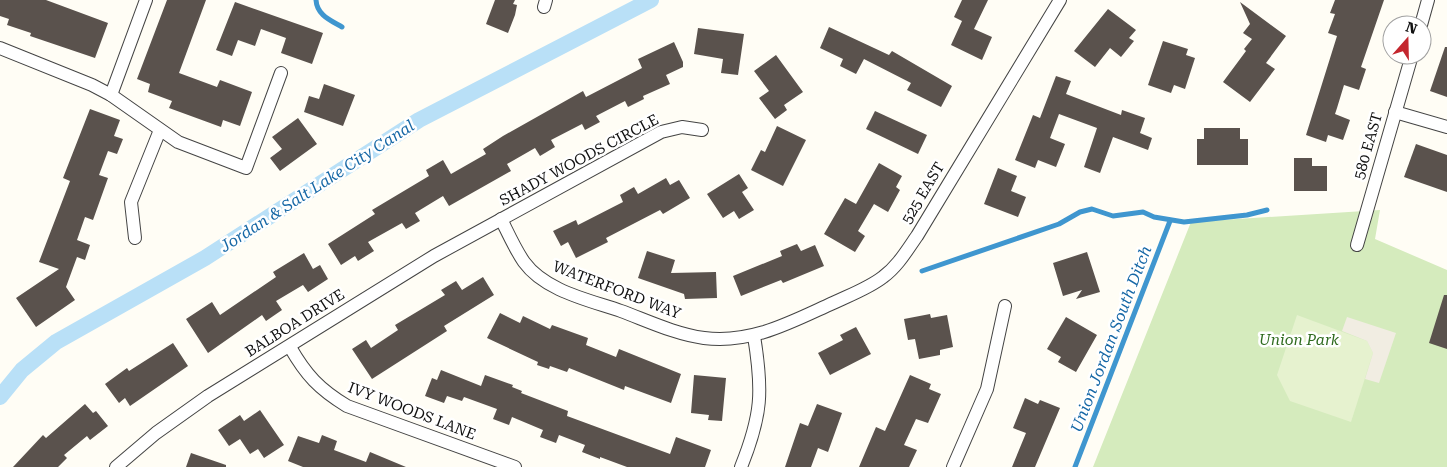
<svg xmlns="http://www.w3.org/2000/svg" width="1447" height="467" viewBox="0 0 1447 467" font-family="'Roboto Serif',serif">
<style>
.green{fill:#d5ebbd}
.pitch{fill:#e6f2cf}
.plaza{fill:#f1ede2}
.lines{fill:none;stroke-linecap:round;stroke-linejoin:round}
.stream{stroke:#3f96cf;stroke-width:5}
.canal{stroke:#b9e0f7;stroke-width:16}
.building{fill:#5a524d}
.street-casing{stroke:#444;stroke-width:14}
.street{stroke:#fff;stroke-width:12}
.labels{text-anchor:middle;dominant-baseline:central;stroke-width:5;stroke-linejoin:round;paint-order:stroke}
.street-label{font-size:15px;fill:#111;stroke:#fff}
.park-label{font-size:15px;font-style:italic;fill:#2f6b1f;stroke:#fff}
.water-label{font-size:16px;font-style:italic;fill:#1768a6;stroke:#fff}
</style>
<rect width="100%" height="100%" fill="#fffdf5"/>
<polygon class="green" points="1380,210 1375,239 1447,270 1447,467 1093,467 1191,222"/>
<polygon class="pitch" points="1297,315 1367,341 1373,353 1351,422 1290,401 1277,375"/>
<polygon class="plaza" points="1347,317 1396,333 1379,383 1365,379 1373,353 1367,341 1342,331"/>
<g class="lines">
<g class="stream">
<path d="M316,0C317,15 330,20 342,27"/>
<polyline points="922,271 1059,224 1080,212 1092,209 1113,216 1143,212 1154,217 1184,222 1247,215 1267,210"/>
<polyline points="1075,467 1170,221"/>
</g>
<polyline class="canal" points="0,397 22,370 56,342 205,258 419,120 651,0"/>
</g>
<g class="building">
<polygon points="0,0 46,0 108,23 95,58 30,36 31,33 7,25 9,19 0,16"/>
<polygon points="167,0 206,0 179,73 217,87 220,80 252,92 240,126 223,120 221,127 169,108 172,101 148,92 150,84 137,79"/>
<polygon points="495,0 515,0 513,4 517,5 515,15 508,33 486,24"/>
<polygon points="962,0 988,0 974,29 992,37 982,60 951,45 962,21 954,17"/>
<polygon points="1335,0 1384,0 1361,67 1366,69 1359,90 1344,85 1337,108 1335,114 1350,120 1343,140 1328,135 1326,142 1306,135 1337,36 1328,33 1335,14 1330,13"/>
<polygon points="235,2 323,33 312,64 281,53 286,38 261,29 255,46 238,40 232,56 216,50"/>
<polygon points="1240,2 1286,36 1266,63 1275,69 1250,102 1223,82 1246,51 1244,49 1252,39 1243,33 1250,24"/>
<polygon points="1108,9 1136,30 1129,38 1134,41 1121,57 1110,48 1095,67 1074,51"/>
<polygon points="829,27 889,55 892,51 952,86 941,107 907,90 911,83 864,59 856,74 840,66 843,59 820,48"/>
<polygon points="698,28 744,34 738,75 721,73 723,59 694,54"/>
<polygon points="1163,41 1188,49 1186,55 1195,58 1185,89 1174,85 1171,93 1148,85"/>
<polygon points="674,42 683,62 683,67 666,75 670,84 643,96 644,99 628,107 625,101 596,116 600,122 585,130 582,124 551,140 555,147 540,156 535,148 507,164 511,171 449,206 443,196 415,213 420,221 406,229 402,223 368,242 374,251 358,261 355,256 341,265 328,244 375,214 372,210 429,176 426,170 443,160 451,174 486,154 483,149 503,136 583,91 586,97 642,68 638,59"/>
<polygon points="1445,47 1447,47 1447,97 1430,91"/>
<polygon points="776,55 803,92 784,105 787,110 775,119 759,98 769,91 754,71"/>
<polygon points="1056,76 1071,81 1066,94 1121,115 1122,110 1145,118 1140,133 1152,138 1148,150 1113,137 1100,173 1084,167 1097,128 1059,114 1050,138 1065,144 1056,167 1038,160 1035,168 1015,160 1033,115 1040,118"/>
<polygon points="324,84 355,95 343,126 304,112 309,96 319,99"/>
<polygon points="90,109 120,120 114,136 123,139 117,154 108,151 99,175 108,178 93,220 85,217 77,240 90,245 85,260 77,257 66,287 75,300 36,327 16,298 59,269 39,262 70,181 63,178"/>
<polygon points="875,111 927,135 918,154 866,129"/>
<polygon points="298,118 317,144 280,171 270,158 282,149 272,137"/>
<polygon points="777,126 806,140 783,186 751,170 761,150 765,152"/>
<polygon points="1204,128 1240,128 1240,139 1248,139 1248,165 1197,165 1197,139 1204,139"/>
<polygon points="1416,144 1447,155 1447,192 1404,177"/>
<polygon points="1294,158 1312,158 1312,166 1327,166 1327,191 1294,191"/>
<polygon points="879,163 902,176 896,187 900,190 888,212 874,204 858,231 865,236 855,252 824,234 845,198 856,204"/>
<polygon points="998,168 1017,176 1011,191 1026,197 1018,217 984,204"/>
<polygon points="739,174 748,188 742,192 754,210 739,219 734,211 723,218 707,194"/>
<polygon points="666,178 670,185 679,180 690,198 663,214 660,210 606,238 608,242 576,258 568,242 561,246 553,231 576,220 578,225 623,202 620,195 634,187 638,194"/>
<polygon points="797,244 801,251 815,245 824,266 783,283 781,280 741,296 733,276 782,256 780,251"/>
<polygon points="647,251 675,260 671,273 716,272 717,298 685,299 684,294 638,278"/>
<polygon points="1087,252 1100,292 1076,299 1082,290 1063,296 1053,263"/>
<polygon points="304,253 313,269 320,265 328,279 308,292 303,285 276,301 282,310 266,321 262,315 208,353 186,319 212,302 220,315 276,277 273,272"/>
<polygon points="483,277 494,295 444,326 447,331 372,379 352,349 366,340 371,348 398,330 395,325 445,295 441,290 456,281 462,290"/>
<polygon points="1444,295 1447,295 1447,349 1429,343"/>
<polygon points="500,313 520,323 523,316 550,329 552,325 588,338 586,345 616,357 619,349 681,374 671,403 625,386 624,390 569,368 567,372 550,366 549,369 537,365 538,362 487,338"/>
<polygon points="930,314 931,318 947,315 953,347 940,350 940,355 919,359 915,339 908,340 904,319"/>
<polygon points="1066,317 1097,335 1076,372 1058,362 1061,357 1047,349"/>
<polygon points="856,327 871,354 830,375 818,353 843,340 840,335"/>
<polygon points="173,343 188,366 130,406 125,398 119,403 105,384 127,368 129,371"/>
<polygon points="441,370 481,386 485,375 513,385 512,387 522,391 521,393 568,411 567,416 670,454 676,437 711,450 705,467 627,467 600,457 600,459 582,452 585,445 559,435 556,443 540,437 543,430 512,417 509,425 493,419 497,409 464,397 462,401 447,396 444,403 425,396 432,378 437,380"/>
<polygon points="694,375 726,378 722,421 708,420 709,415 691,413"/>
<polygon points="910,375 931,384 929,389 941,394 928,423 916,419 904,445 917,450 909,467 859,467 876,427 885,431"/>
<polygon points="1025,398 1038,404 1040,400 1060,408 1035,467 1012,467 1026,433 1013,428"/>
<polygon points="85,404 93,413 96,411 108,426 90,440 87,436 64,455 67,458 58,467 13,467 43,435 46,438"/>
<polygon points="817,404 842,413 828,452 818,448 811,467 785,467 800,423 808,426"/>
<polygon points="260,410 284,445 264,458 258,449 250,454 240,439 229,446 218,430 240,415 244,421"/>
<polygon points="322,435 337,441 334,450 366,462 370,452 406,467 303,467 288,461 298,436 319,443"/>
<polygon points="191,453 226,465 226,467 186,467"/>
</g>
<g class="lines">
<g class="street-casing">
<g id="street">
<polyline points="544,7 546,0"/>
<polyline points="1421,25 1428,0"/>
<polyline points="0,48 92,85 111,95 178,142 246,168 281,73"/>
<polyline points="111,95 146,0"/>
<polyline points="1395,112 1447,127"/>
<path d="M501,219C508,233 515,249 524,262C545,291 589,300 621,311C648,321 675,334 704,338C752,344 791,322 833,303C850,295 869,288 883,277C898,266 907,250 917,236L1060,0"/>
<polyline points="135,238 131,202 160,130"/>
<polyline points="1357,245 1412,55"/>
<path d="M290,347C306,375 319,389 347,406L515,467"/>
<polyline points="116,467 156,433 208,396 434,256 661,132 682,127 702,130"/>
<path d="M741,467C762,415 763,391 754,336"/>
<polyline points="953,467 987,389 1005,306"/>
</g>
</g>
<use href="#street" class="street"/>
</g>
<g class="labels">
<g class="street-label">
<text transform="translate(1368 146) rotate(-74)">580 EAST</text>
<text transform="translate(579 160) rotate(-28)">SHADY WOODS CIRCLE</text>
<text transform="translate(923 193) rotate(-59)">525 EAST</text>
<text transform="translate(617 290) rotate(21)">WATERFORD WAY</text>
<text transform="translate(295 323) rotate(-32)">BALBOA DRIVE</text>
<text transform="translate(412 411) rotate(21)">IVY WOODS LANE</text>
</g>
<g class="park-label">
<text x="1299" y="340">Union Park</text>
</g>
<g class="water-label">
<text transform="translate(317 186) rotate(-33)">Jordan &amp; Salt Lake City Canal</text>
<text transform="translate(1111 339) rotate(-69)">Union Jordan South Ditch</text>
</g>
</g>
<g transform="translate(1407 40) rotate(20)"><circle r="24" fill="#ffffff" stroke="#a0a0a0"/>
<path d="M0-4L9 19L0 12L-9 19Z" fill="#c4262e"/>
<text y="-8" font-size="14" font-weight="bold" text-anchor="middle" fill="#111111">N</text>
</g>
</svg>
